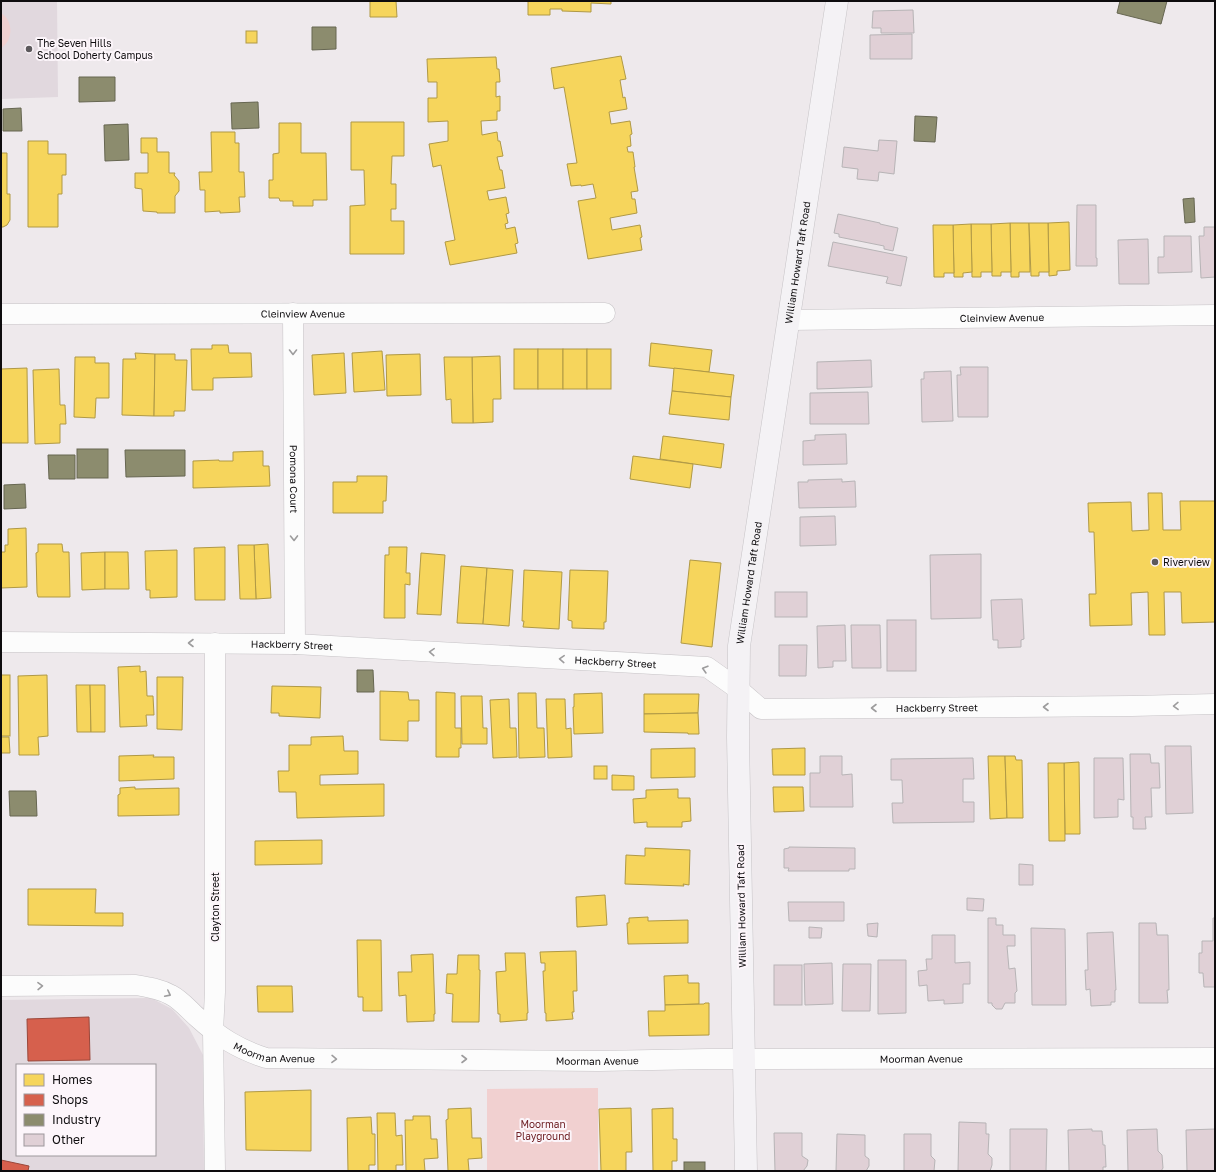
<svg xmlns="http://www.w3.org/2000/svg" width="1216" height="1172" viewBox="0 0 1216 1172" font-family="'Golos Text',sans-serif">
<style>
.built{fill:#e1d8de;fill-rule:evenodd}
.green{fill:#f1d0d0}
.homes{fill:#f6d55c;stroke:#b09945}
.shops{fill:#d6604d;stroke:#9a473a}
.industry{fill:#8c8c6e;stroke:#666651}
.building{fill:#e0d0d6;stroke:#b7b4b6}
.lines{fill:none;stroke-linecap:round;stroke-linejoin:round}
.street-casing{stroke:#c6c3c6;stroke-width:21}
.secondary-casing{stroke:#c6c3c6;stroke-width:23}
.street{stroke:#fcfcfc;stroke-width:20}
.secondary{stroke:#f4f2f5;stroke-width:22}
.oneway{stroke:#9d9c9d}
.poi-dot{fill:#5c595c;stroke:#fcf5fa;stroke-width:1.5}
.labels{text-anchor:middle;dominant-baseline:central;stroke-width:4;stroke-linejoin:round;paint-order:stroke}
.poi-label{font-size:10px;fill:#0e0c0e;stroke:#fcf5fa;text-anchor:start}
.street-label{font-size:10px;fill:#0e0c0e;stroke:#fcf5fa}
.park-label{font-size:10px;fill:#712227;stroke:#fcf5fa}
</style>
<rect width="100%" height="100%" fill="#eee9ec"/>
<g class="built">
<polygon points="1,1 57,1 58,97 1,99"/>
<path d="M151,998L172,1009L189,1028L203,1055L204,1171H1V1000ZM17,1065H155V1155H17Z"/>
</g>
<g class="green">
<path d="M1,13C14,21 13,41 1,48Z"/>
<polygon points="598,1088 598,1171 487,1171 487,1089"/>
</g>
<g class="homes">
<polygon points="370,1 396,1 397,17 370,17"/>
<polygon points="528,1 611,1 611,4 591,3 591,12 562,11 562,9 550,9 550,15 528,15"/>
<rect x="246" y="31" width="11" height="12"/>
<polygon points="621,56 626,79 620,80 623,98 625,97 627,109 609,112 611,124 630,121 632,134 630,135 631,146 627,147 628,152 633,152 635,167 634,167 638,191 631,192 632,199 635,199 637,213 610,218 612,230 640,225 642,237 640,238 642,250 588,259 578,201 596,198 593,184 581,186 581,185 571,186 567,164 577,163 564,87 554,89 551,68"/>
<polygon points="496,57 497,69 499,69 500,82 496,82 496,97 500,96 500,111 497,111 497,120 481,121 482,135 497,132 498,141 500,141 503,156 497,157 500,170 502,170 505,188 487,191 489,200 506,197 509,213 506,214 508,223 505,224 506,229 515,227 518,243 515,244 517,253 450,265 445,242 455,240 441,165 433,167 429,144 448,141 448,121 428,122 428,98 437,98 437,82 428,82 427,59"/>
<polygon points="351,122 404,122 404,156 392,156 391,184 396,184 396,209 391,209 391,221 404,221 404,254 350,254 350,206 365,205 364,170 351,170"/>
<polygon points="279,123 301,123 301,153 326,153 327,200 313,200 313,206 293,206 293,201 280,201 279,198 269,198 269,180 273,180 273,154 279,153"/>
<polygon points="211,132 235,132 235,143 239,143 239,172 244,172 245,197 239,197 240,212 220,213 220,211 205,212 205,190 200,190 199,172 212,172"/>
<polygon points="141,138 157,138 157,152 169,152 169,173 175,173 174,175 179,181 179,191 175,196 175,213 157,213 157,212 143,211 142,189 135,188 135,173 148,173 148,153 141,153"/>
<polygon points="28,141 48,141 48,154 66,154 66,175 62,175 62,194 58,194 58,227 28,227"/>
<polygon points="1,153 7,153 7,194 10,194 10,220 7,225 3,227 1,227"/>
<polygon points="1069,222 1070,270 1057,271 1057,275 1049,276 1048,223"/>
<polygon points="1010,223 1029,223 1030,272 1019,272 1019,277 1011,277"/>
<polygon points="1010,223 1011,272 1001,272 1001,276 992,276 991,224"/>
<polygon points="1029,223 1048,223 1049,272 1039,272 1039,276 1031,276"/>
<polygon points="971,224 991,224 992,272 981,272 981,277 972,277"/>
<polygon points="971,224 972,272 963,273 963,277 954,277 953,225"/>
<polygon points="933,225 953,225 954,273 944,273 944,277 934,277"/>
<polygon points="651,343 712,350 709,372 649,366"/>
<polygon points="212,345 228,345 229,353 251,353 252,377 213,378 213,390 192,390 191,349 212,349"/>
<rect x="514" y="349" width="24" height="40"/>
<rect x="538" y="349" width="25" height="40"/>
<rect x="563" y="349" width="24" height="40"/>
<rect x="587" y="349" width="24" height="40"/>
<polygon points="382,351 385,390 354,392 352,353"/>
<polygon points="135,353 155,354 154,416 122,415 123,359 136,359"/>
<polygon points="344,353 346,393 314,395 312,355"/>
<polygon points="155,354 175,354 175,360 187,360 185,411 174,411 174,416 154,416"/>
<polygon points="420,354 421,395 387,396 386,355"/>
<polygon points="500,356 501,399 493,399 493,422 473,423 472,357"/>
<polygon points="75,357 95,357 95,363 109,363 109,398 96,398 95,418 74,417"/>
<polygon points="444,357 472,357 473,423 452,423 451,399 446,400"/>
<polygon points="27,368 28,443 1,443 1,369"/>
<polygon points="674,368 734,375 731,397 672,391"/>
<polygon points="59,369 60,405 65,405 66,424 60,424 60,443 35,444 33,370"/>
<polygon points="672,391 731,397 729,420 669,414"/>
<polygon points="663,436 724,444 721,468 660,459"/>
<polygon points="263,451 263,466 269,466 270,486 193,488 193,461 219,460 219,461 233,461 233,452"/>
<polygon points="633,456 693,464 690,488 630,479"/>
<polygon points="357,476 387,476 386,501 383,501 383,513 333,513 333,482 357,482"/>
<polygon points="1148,493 1162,493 1163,530 1181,530 1180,501 1215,501 1215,622 1182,623 1181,592 1164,592 1165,635 1149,635 1148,592 1131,593 1132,625 1090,626 1089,594 1096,594 1094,532 1089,532 1088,503 1131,502 1132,531 1149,530"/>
<polygon points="26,528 27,587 1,588 1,594 1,552 5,552 5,545 8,545 8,529"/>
<polygon points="38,544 62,544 63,552 69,552 70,597 38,597 37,593 36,553 38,552"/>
<polygon points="268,544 271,598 256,599 254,545"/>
<polygon points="238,545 254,545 256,599 240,599"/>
<polygon points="225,547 225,600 195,600 194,548"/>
<polygon points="389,547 407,547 406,573 410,573 410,585 405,584 405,618 384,618 385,555 389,555"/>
<polygon points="177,550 177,597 150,598 150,590 146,590 145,551"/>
<polygon points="105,552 105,589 82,590 81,553"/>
<polygon points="105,552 128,552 129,589 105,589"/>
<polygon points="421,553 445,555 441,615 417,614"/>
<polygon points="690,560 721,563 712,647 681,643"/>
<polygon points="461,566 487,568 483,624 457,623"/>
<polygon points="487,568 513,570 509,626 483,624"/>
<polygon points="524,570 562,572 559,629 523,627 524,621 522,621"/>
<polygon points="570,570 608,571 606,622 604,622 604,629 572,628 572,621 568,620"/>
<polygon points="140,666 140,672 146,671 147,696 153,696 154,715 146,715 147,726 120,727 118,667"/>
<rect x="1" y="675" width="9" height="61"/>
<polygon points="47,675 48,736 38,737 39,755 19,755 18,676"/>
<polygon points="157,677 183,677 182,730 157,729"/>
<polygon points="76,685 90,685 91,732 77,732"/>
<polygon points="90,685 105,685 105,732 91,732"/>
<polygon points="272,686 321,687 320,718 279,716 279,713 271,713"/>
<polygon points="380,691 408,692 409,700 419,700 419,721 408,721 408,741 380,740"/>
<polygon points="436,692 455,693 455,728 461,728 461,748 459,748 459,757 436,757"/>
<polygon points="518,693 536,693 537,728 544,728 545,757 519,758"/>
<polygon points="602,693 603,733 574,734 573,707 574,707 574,694"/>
<polygon points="644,694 699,694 698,713 644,714"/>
<polygon points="461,696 482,696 483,728 487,728 487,744 462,744"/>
<polygon points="509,699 510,728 516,728 517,757 493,758 490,700"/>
<polygon points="546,699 565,699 566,729 571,728 572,757 548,758"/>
<polygon points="698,713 699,734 688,734 688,733 644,732 644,714"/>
<polygon points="343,736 344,751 358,751 358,774 320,775 320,785 384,784 384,816 297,818 296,792 279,792 278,771 289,771 289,745 311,745 311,737"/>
<polygon points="1,737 9,737 10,753 1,753"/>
<polygon points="695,748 695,777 651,778 651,749"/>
<polygon points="805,748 805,775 773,775 772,749"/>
<polygon points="154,755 153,757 174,757 174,779 119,781 119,756"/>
<polygon points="988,756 1005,756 1007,818 990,819"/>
<polygon points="1005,756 1015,756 1016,760 1022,760 1023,818 1007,818"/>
<polygon points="1079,762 1080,834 1065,834 1064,763"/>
<polygon points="1048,763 1064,763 1065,841 1049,841"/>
<rect x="594" y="766" width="13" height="13"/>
<polygon points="612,775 634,776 634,790 612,790"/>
<polygon points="135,787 135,789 179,788 179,815 118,816 118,795 120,794 120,788"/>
<polygon points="773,787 803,787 804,811 774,812"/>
<polygon points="678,789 678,798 690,798 691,821 682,822 682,827 647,827 647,822 634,823 633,799 646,798 646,790"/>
<polygon points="322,840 322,864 255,865 255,841"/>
<polygon points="645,848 690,850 689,885 683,884 684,886 625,884 626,855 645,856"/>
<polygon points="28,889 96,889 95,913 123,913 123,926 28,925"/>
<polygon points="605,895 607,925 577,927 576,897"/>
<polygon points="648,917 648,921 688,920 688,943 628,944 627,923 629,923 629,918"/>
<polygon points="357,940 381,940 382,1011 363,1011 363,997 358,997"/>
<polygon points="576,951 577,991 573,991 574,1012 572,1012 573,1019 546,1021 546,1013 545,1013 543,971 545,971 545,963 541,963 540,952"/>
<polygon points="505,953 525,953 528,1013 527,1013 527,1020 500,1022 500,1014 498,1014 496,972 506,971"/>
<polygon points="433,954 435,1014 434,1014 434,1021 407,1022 406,995 399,996 398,972 412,972 411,955"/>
<polygon points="458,955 479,955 479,970 480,970 479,1022 452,1022 453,994 446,993 447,974 457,974"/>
<polygon points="688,975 688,983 699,983 699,1004 665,1005 664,976"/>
<polygon points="257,986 292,986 293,1012 258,1012"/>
<polygon points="705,1003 709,1003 709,1035 649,1036 648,1011 665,1011 665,1005 704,1004"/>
<polygon points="311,1090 311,1151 246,1150 245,1092"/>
<polygon points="471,1108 472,1138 481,1138 482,1158 468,1159 469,1171 448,1171 446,1120 448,1119 448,1109"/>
<polygon points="631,1108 632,1152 626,1152 626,1171 601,1171 599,1109"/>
<polygon points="673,1108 673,1139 677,1139 677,1161 672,1161 672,1171 653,1171 652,1109"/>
<polygon points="377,1113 395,1113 396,1136 402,1135 403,1165 396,1165 396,1171 378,1171"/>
<polygon points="413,1116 430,1116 431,1139 437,1139 438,1158 424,1159 425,1171 406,1171 405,1120 413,1120"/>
<polygon points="371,1117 372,1134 375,1134 375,1165 369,1165 369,1171 348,1171 347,1118"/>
</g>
<g class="shops">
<polygon points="89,1017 90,1060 28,1061 27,1019"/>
<polygon points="1,1160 29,1166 28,1171 1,1171"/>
</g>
<g class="industry">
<polygon points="1120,1 1167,1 1161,24 1117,13"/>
<polygon points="312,27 336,27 336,49 312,50"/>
<polygon points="79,77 115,77 115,101 79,102"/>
<polygon points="258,102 259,128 232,129 231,103"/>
<polygon points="21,108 22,131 3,131 3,109"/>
<polygon points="915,116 937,117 935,142 914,141"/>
<polygon points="128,124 129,160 105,161 104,125"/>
<polygon points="1194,198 1195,222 1185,223 1183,199"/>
<rect x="77" y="449" width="31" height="29"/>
<polygon points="125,450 185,450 185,476 126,477"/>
<polygon points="48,455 75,455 75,479 49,479"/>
<polygon points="25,484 26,508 4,509 4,485"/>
<polygon points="357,670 373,670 374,692 357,692"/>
<polygon points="9,791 36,791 37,816 10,816"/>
<rect x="684" y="1162" width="21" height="9"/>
</g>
<g class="building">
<polygon points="913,10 914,33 881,33 881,28 872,28 873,11"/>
<polygon points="912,34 912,59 870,59 870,35"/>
<polygon points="879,140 897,141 894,174 879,172 878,181 857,179 858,169 842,167 844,147 878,151"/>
<polygon points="1077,205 1096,205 1096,258 1097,258 1097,266 1076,266"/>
<polygon points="838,214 880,223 880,224 898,228 893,251 884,249 884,246 839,237 839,234 834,233"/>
<polygon points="1204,227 1215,227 1215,277 1201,278 1199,236 1204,236"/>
<polygon points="1164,236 1191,236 1192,272 1158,273 1158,257 1164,257"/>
<polygon points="1148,239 1149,284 1119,284 1118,240"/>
<polygon points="833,242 907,257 901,286 886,283 888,277 828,266"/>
<polygon points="871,360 872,387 817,389 817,362"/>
<polygon points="960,367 988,367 988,417 958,417 957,375 961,375"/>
<polygon points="951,371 953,421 922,422 921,379 924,379 924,372"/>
<polygon points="868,392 869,424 810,424 810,393"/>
<polygon points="846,434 847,464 803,465 803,441 815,440 815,435"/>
<polygon points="842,479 842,482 855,481 856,507 799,508 798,482 808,482 808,480"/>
<polygon points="835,516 836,545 800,546 800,517"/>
<polygon points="981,554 981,618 931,619 930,555"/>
<rect x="775" y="592" width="32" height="25"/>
<polygon points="1022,599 1024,639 1021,640 1021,647 998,648 998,640 993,640 991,600"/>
<rect x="887" y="620" width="29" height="51"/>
<polygon points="845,625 846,661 833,661 833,667 818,668 817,626"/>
<polygon points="851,625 880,625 881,668 852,668"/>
<polygon points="779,645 807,645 806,676 779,676"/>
<polygon points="1165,746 1191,746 1193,813 1166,814"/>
<polygon points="1130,754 1150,754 1151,763 1159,763 1160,788 1151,788 1152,817 1145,817 1146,829 1133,829 1133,817 1131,817"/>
<polygon points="820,756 842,756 842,775 852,774 853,807 810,807 810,773 820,773"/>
<polygon points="973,758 974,779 963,779 963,802 974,802 974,822 893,823 892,803 903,803 902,780 891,780 891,759"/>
<polygon points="1094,758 1123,758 1124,800 1118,799 1118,817 1094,818"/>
<polygon points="789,847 855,848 855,869 849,869 849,871 788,871 789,868 784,868 784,849 789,848"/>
<polygon points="1019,864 1033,865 1033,885 1019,885"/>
<polygon points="967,898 984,899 983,911 967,910"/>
<polygon points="788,902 844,902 844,921 789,921"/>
<polygon points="988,918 996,918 996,925 1003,925 1003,935 1015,935 1015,946 1007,946 1009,969 1015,968 1017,991 1015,993 1015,1003 1005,1003 1002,1009 996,1009 992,1005 992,1003 988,1003"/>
<polygon points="1213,918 1215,918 1215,987 1204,987 1203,973 1199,973 1199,953 1202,953 1202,941 1213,941"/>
<polygon points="878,923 877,937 868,936 867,924"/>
<polygon points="1139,923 1156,923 1157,935 1168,935 1169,990 1167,990 1168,1003 1139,1003"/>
<polygon points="809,927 822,928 821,938 809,938"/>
<polygon points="1031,928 1065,929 1066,1005 1032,1005"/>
<polygon points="1113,932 1116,990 1115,990 1115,1002 1111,1002 1111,1005 1091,1006 1090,989 1086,990 1085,970 1088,970 1087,933"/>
<polygon points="932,935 955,935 955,963 970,962 970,984 963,984 963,1003 944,1004 944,1000 928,1001 927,985 919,986 918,971 927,970 926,959 932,959"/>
<polygon points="878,960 906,960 906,1013 878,1014"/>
<polygon points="832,963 833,1004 805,1005 804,964"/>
<polygon points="843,964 871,964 870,1011 842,1011"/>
<rect x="774" y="965" width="28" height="40"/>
<polygon points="959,1122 986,1123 986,1134 989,1134 988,1154 992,1158 992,1165 990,1171 958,1171"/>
<polygon points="1010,1129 1047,1129 1046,1171 1010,1171"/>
<polygon points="1092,1129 1092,1131 1102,1131 1103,1145 1105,1145 1106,1167 1103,1167 1103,1171 1069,1171 1068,1130"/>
<polygon points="1157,1129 1158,1151 1162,1155 1163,1168 1161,1171 1128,1171 1127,1130"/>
<polygon points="1215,1129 1215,1171 1187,1171 1186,1130"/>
<polygon points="774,1133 802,1133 802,1156 808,1160 807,1166 803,1171 775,1171"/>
<polygon points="837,1134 865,1135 865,1156 869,1159 869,1166 866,1171 836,1171"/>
<polygon points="904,1134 931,1134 931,1156 935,1160 934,1171 904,1171"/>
</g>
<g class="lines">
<g class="street-casing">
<g id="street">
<path id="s1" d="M293,313L295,644"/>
<path id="s2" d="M1,314L605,313"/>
<path id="s3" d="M789,320L1215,315"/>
<path id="s4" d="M1,642L295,644L707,667L738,689L761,709L1132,706L1215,704"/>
<path id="s5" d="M1,986L136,985C148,987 160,989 171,995C181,1000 189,1010 197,1017C219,1037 238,1049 266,1058L598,1061L708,1059L1215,1058"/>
<polyline points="215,1171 213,1031 215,992 215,643"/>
</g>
</g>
<g class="secondary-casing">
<g id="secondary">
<path id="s6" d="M746,1171L738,737L739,646L837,1"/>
</g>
</g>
<use href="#street" class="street"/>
<use href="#secondary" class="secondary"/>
</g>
<defs><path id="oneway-chevron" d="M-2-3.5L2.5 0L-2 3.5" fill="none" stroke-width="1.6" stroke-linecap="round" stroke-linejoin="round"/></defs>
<g class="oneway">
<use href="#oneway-chevron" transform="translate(293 352) rotate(90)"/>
<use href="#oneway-chevron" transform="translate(294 538) rotate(89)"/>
<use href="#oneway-chevron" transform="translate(191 643) rotate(-180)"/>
<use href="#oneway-chevron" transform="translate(432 652) rotate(-177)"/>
<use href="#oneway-chevron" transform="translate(562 659) rotate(-177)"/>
<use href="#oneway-chevron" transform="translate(705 669) rotate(-164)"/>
<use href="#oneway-chevron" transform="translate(1176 706) rotate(179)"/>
<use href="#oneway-chevron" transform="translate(1046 707) rotate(180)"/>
<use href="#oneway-chevron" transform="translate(874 708) rotate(180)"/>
<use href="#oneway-chevron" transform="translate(40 986) rotate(-1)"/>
<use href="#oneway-chevron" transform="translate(168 994) rotate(27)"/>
<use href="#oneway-chevron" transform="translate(334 1059) rotate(1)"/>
<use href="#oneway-chevron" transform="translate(464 1059)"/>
</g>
<g class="poi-dot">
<circle cx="29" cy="49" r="4"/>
<circle cx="1155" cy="562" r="4"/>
</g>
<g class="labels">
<g class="poi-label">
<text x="37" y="43">The Seven Hills<tspan x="37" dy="12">School Doherty Campus</tspan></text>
<text x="1163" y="562">Riverview</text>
</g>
<g class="street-label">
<text stroke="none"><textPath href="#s6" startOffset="913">William Howard Taft Road</textPath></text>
<text stroke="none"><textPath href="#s2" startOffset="302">Cleinview Avenue</textPath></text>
<text stroke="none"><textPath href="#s3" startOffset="213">Cleinview Avenue</textPath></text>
<text stroke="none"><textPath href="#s1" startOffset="166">Pomona Court</textPath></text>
<text stroke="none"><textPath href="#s6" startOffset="589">William Howard Taft Road</textPath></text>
<text stroke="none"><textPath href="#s4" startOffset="291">Hackberry Street</textPath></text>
<text stroke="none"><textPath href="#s4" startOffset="615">Hackberry Street</textPath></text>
<text stroke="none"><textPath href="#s4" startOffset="951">Hackberry Street</textPath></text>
<text transform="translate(741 906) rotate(-91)">William Howard Taft Road</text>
<text transform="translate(215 907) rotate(-90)">Clayton Street</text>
<text stroke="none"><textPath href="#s5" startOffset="294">Moorman Avenue</textPath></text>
<text stroke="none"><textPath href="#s5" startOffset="942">Moorman Avenue</textPath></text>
<text stroke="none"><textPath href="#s5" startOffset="618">Moorman Avenue</textPath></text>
</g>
<g class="park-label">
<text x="543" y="1124">Moorman<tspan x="543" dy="12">Playground</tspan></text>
</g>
</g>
<rect width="1216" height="1172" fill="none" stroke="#0e0c0e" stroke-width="4"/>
<rect x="16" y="1064" width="140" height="92" fill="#fcf5fa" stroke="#9d989c"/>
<rect x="24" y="1074" width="20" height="12" fill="#f6d55c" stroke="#9d989c"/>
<text x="52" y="1084" font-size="12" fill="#0e0c0e">Homes</text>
<rect x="24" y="1094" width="20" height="12" fill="#d6604d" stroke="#9d989c"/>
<text x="52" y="1104" font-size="12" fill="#0e0c0e">Shops</text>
<rect x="24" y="1114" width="20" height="12" fill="#8c8c6e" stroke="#9d989c"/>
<text x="52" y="1124" font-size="12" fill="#0e0c0e">Industry</text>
<rect x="24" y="1134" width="20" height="12" fill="#e0d0d6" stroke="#9d989c"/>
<text x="52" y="1144" font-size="12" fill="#0e0c0e">Other</text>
</svg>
